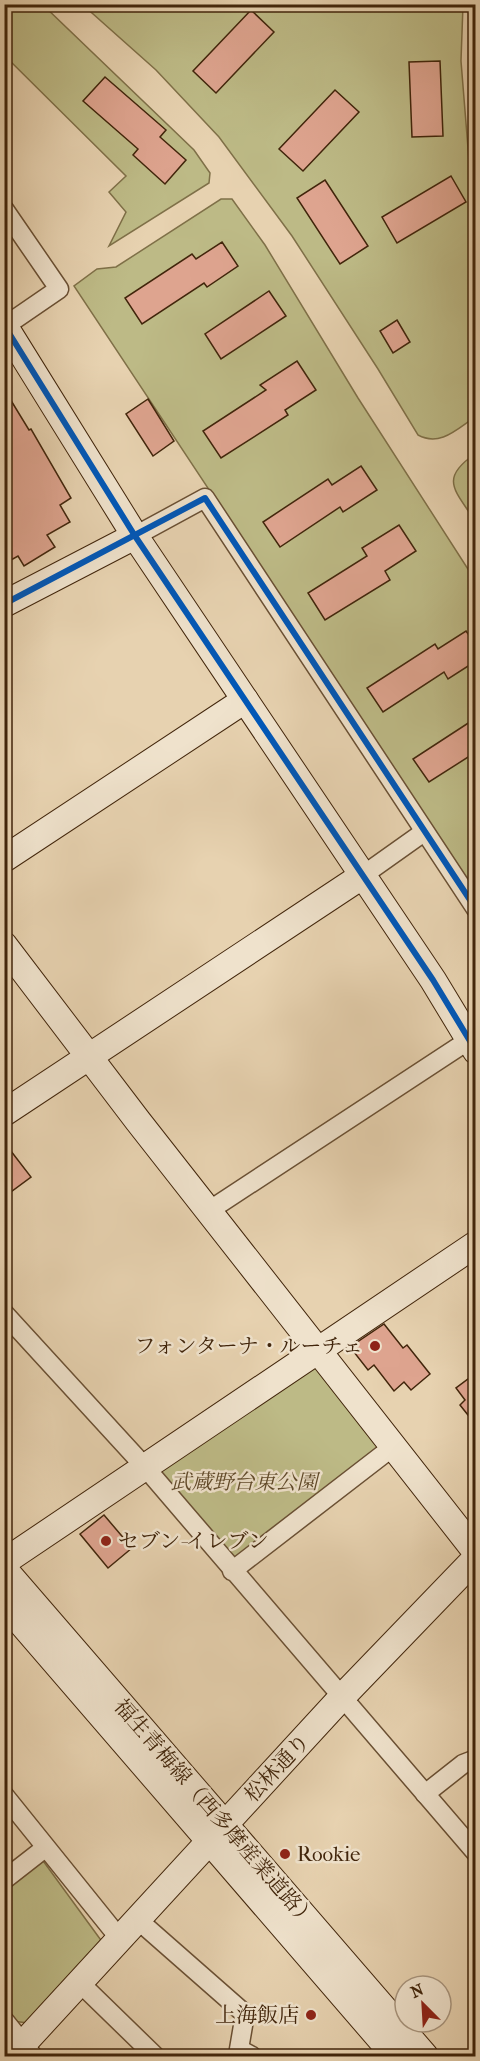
<svg xmlns="http://www.w3.org/2000/svg" width="480" height="2061" viewBox="0 0 480 2061" font-family="'IM FELL French Canon','Noto Serif JP',serif">
<style>
.green{fill:#bdba86;stroke:#7f7048;stroke-width:1.5}
.building{fill:#dea48f;stroke:#41250b;stroke-width:1.5}
.lines{fill:none;stroke-linecap:round;stroke-linejoin:round}
.street-casing{stroke:#6a5034;stroke-width:21}
.secondary-casing{stroke:#41250b;stroke-width:28}
.street{stroke:#efe2cc;stroke-width:18}
.secondary{stroke:#efe2cc;stroke-width:26}
.cycleway-casing{stroke:#efe2cc;stroke-width:10}
.cycleway{stroke:#0057b8;stroke-width:6}
.poi-dot{fill:#8f2418;stroke:#efe2cc;stroke-width:2}
.labels{text-anchor:middle;dominant-baseline:central;stroke-width:5;stroke-linejoin:round;paint-order:stroke}
.poi-label{font-size:21px;fill:#41250b;stroke:#efe2cc;text-anchor:end}
.park-label{font-size:21px;font-style:italic;fill:#604a2a;stroke:#efe2cc}
.street-label{font-size:21px;fill:#41250b;stroke:#efe2cc}
</style>
<rect width="100%" height="100%" fill="#e7d2b0"/>
<filter id="stains"><feTurbulence type="fractalNoise" baseFrequency=".00333" numOctaves="4"/><feColorMatrix values="0 0 0 0 .2 0 0 0 0 .09 0 0 0 0 .02 0 0 0 .5 -.17"/></filter>
<radialGradient id="worn" r=".72"><stop offset=".6" stop-color="#630" stop-opacity="0"/><stop offset="1" stop-color="#630" stop-opacity=".3"/></radialGradient>
<g class="green">
<polygon points="4,5 43,5 194,150 210,173 209,183 109,246 126,212 109,192 126,176 5,56"/>
<path d="M83,5H463L461,61L472,198L476,205L475,417C457,429 440,447 418,435L378,369L292,236L219,137L156,70Z"/>
<polygon points="221,199 232,199 265,245 358,398 475,580 475,891 74,286 97,269 116,267"/>
<path d="M475,454V521C456,491 438,479 475,454Z"/>
<polygon points="313,1366 318,1366 381,1449 239,1560 231,1559 162,1476 162,1467"/>
<polygon points="41,1858 103,1943 28,2023 12,2021 5,2011 5,1887"/>
</g>
<g class="building">
<polygon points="251,10 274,32 216,93 193,71"/>
<polygon points="440,61 443,136 412,137 409,62"/>
<polygon points="105,77 166,130 160,137 186,160 165,184 133,155 138,149 83,101"/>
<polygon points="335,90 359,112 303,171 279,149"/>
<polygon points="451,176 466,202 397,243 382,217"/>
<polygon points="325,180 368,246 340,264 297,198"/>
<polygon points="222,242 238,266 207,287 204,283 142,324 125,298 192,254 196,259"/>
<polygon points="269,291 286,316 221,359 205,334"/>
<polygon points="397,320 410,342 393,353 380,331"/>
<polygon points="297,361 316,390 285,410 288,415 221,458 203,431 266,390 260,385"/>
<polygon points="4,389 29,430 31,429 71,498 60,505 70,522 47,535 55,547 24,566 18,556 4,564"/>
<polygon points="148,399 174,441 153,456 126,414"/>
<polygon points="361,466 377,490 343,512 340,507 280,547 263,522 328,479 332,485"/>
<polygon points="399,525 416,551 385,571 390,580 325,620 308,593 367,556 362,548"/>
<polygon points="466,631 476,645 476,661 448,679 444,672 383,712 367,688 435,644 438,649"/>
<polygon points="476,718 476,752 429,782 413,759"/>
<polygon points="4,1142 31,1177 4,1197"/>
<polygon points="384,1324 403,1348 407,1345 430,1374 411,1390 404,1382 394,1391 374,1365 368,1370 350,1347"/>
<polygon points="476,1373 476,1425 460,1405 465,1400 456,1388"/>
<polygon points="104,1515 132,1548 108,1568 80,1534"/>
</g>
<g class="lines">
<g class="street-casing">
<g id="street">
<polyline points="4,209 59,289 5,326"/>
<polyline points="135,536 205,498 476,909"/>
<polyline points="362,876 424,832"/>
<polyline points="210,1210 469,1040"/>
<polyline points="4,1313 145,1467 476,1853"/>
<polyline points="232,1571 394,1446"/>
<polyline points="425,1794 463,1764 476,1759"/>
<polyline points="4,1795 120,1939"/>
<polyline points="4,1880 45,1848"/>
<polyline points="138,1920 245,2014 239,2049 252,2056"/>
<polyline points="80,1983 155,2056"/>
<polyline points="4,2020 33,2056"/>
</g>
</g>
<g class="secondary-casing">
<g id="secondary">
<polyline points="4,325 135,536 433,980 476,1051"/>
<polyline points="4,604 135,536"/>
<polyline points="4,859 245,700"/>
<polyline points="4,945 138,1121 476,1552"/>
<polyline points="4,1113 362,876"/>
<polyline points="4,1562 476,1244"/>
<polyline points="4,1569 425,2056"/>
<polyline points="4,1603 395,2056"/>
<polyline points="4,2055 23,2044 342,1697 476,1558"/>
</g>
</g>
<use href="#street" class="street"/>
<use href="#secondary" class="secondary"/>
<g class="cycleway-casing">
<g id="cycleway">
<polyline points="4,325 135,536 433,980 476,1051"/>
<polyline points="4,604 205,498 476,909"/>
</g>
</g>
<use href="#cycleway" class="cycleway"/>
</g>
<g class="poi-dot">
<circle cx="375" cy="1346" r="6"/>
<circle cx="106" cy="1541" r="6"/>
<circle cx="285" cy="1854" r="6"/>
<circle cx="311" cy="2015" r="6"/>
</g>
<g class="labels">
<g class="poi-label">
<text x="363" y="1346">フォンターナ・ルーチェ</text>
<text x="118" y="1541" text-anchor="start">セブン-イレブン</text>
<text x="297" y="1854" text-anchor="start">Rookie</text>
<text x="299" y="2015">上海飯店</text>
</g>
<g class="park-label">
<text x="244" y="1482">武蔵野台東公園</text>
</g>
<g class="street-label">
<text transform="translate(277 1768) rotate(-47)">松林通り</text>
<text transform="translate(215 1813) rotate(49)">福生青梅線（西多摩産業道路）</text>
</g>
</g>
<rect width="480" height="2061" fill="none" stroke="#e7d2b0" stroke-width="24"/>
<rect x="6" y="6" width="468" height="2049" fill="none" stroke="#41250b" stroke-width="3"/>
<rect x="12" y="12" width="456" height="2037" fill="none" stroke="#41250b" stroke-width="1.5"/>
<g transform="translate(423 2004) rotate(336)"><circle r="28" fill="#efe2cc" stroke="#a9967f" stroke-width="1.5"/>
<path d="M0-4.5L10 22L0 15L-10 22Z" fill="#8f2418"/>
<text y="-9" font-size="16" font-weight="bold" text-anchor="middle" fill="#41250b">N</text>
</g>
<rect width="100%" height="100%" filter="url(#stains)"/>
<rect width="100%" height="100%" fill="url(#worn)"/>
</svg>
